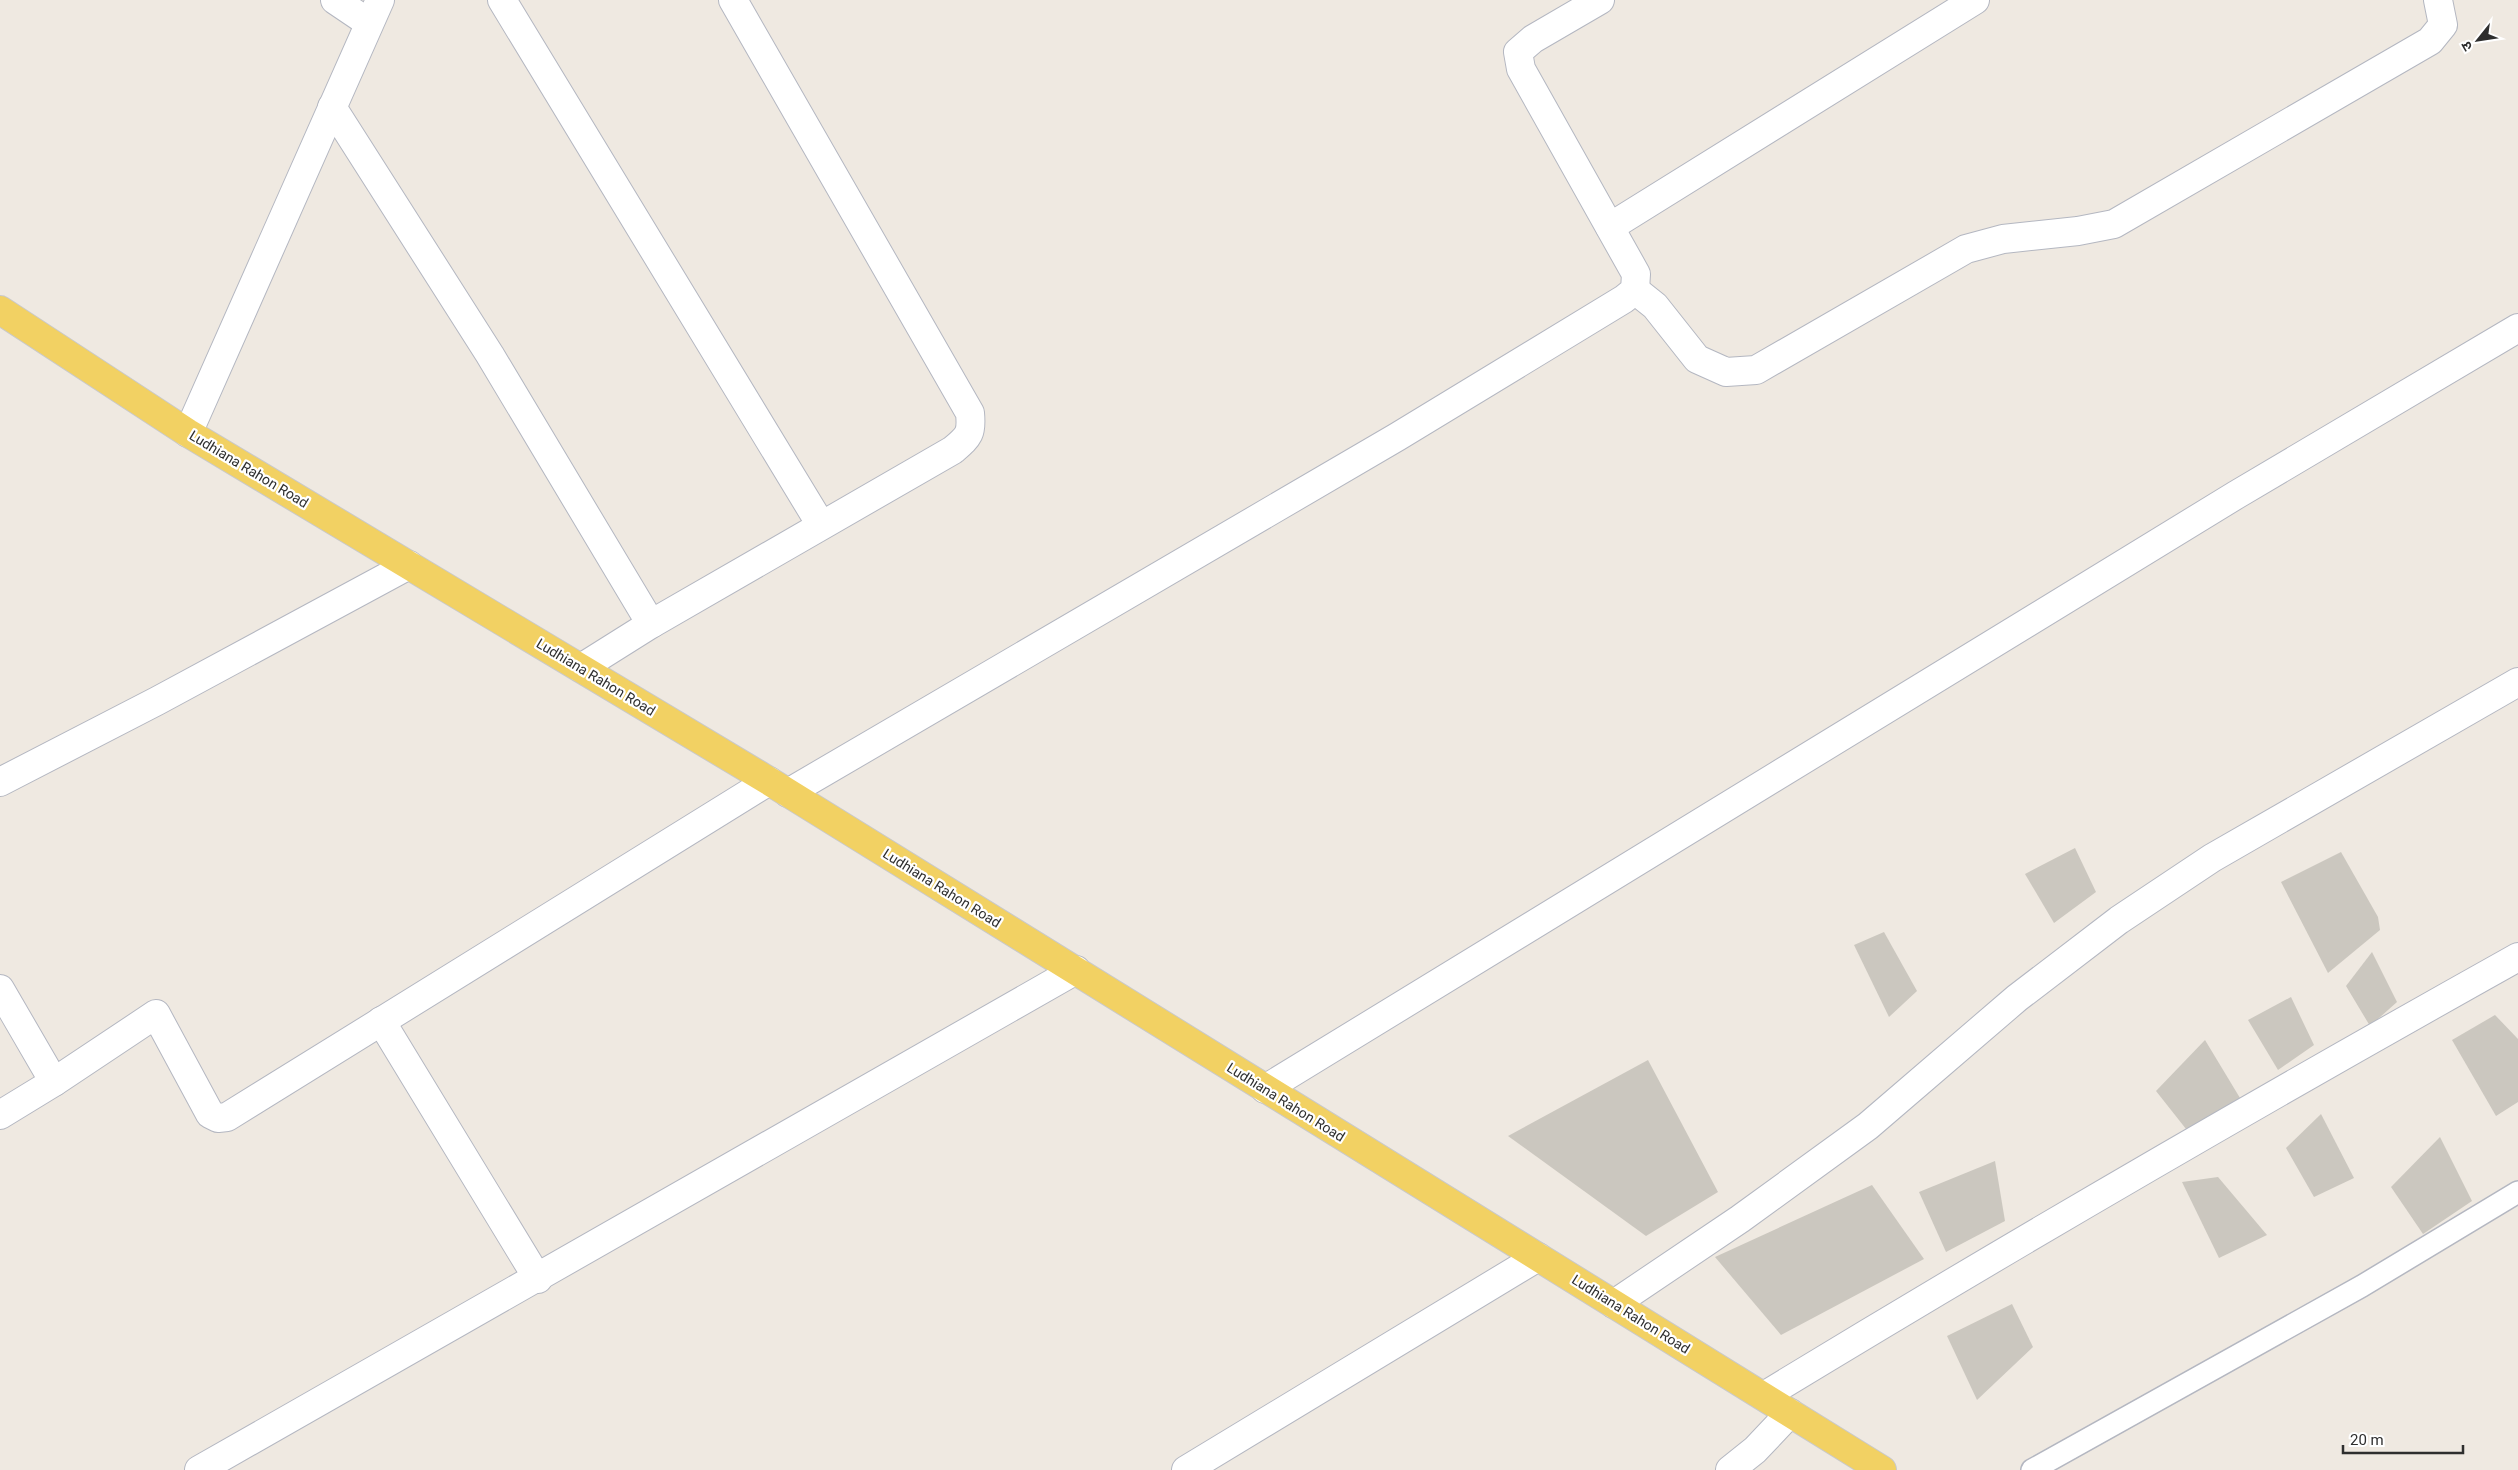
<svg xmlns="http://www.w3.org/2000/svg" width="2518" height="1470" viewBox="0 0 2518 1470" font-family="Roboto,'Noto Sans Devanagari',sans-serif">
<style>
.building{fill:#cbc7bf}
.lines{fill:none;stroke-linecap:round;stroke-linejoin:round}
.service-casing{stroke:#b4b7c1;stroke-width:24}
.minor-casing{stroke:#b4b7c1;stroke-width:30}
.primary-casing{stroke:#c9c9c9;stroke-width:30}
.service{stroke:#fff;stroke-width:21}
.minor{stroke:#fff;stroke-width:28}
.primary{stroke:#f2d163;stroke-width:28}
.labels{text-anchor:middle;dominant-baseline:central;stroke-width:4.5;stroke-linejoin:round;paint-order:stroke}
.street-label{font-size:14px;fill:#2e2e2e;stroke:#fff}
</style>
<rect width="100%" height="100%" fill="#efe9e1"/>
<g class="building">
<polygon points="2075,848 2096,892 2054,923 2025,874"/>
<polygon points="2341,852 2378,917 2380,930 2328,973 2281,882"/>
<polygon points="1884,932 1917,991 1889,1017 1854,945"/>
<polygon points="2372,952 2397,1002 2370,1026 2346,986"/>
<polygon points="2291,997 2314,1045 2278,1070 2248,1020"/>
<polygon points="2495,1015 2518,1039 2518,1102 2496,1116 2452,1040"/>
<polygon points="2205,1040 2240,1098 2190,1134 2156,1091"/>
<polygon points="1648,1060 1718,1192 1646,1236 1508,1136"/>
<polygon points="2321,1114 2354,1178 2314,1197 2286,1148"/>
<polygon points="2440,1137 2472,1201 2423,1234 2391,1187"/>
<polygon points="1995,1161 2005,1221 1946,1252 1919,1192"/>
<polygon points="2218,1177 2267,1235 2219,1258 2182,1182"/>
<polygon points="1872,1185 1924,1259 1781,1335 1715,1257"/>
<polygon points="2012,1304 2033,1347 1977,1400 1947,1336"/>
</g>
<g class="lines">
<g class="service-casing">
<polyline id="service" points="2032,1470 2362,1286 2518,1192"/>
</g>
<g class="minor-casing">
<g id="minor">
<polyline points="335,0 369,23"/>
<polyline points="502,0 821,525"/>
<polyline points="332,107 490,355 651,624"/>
<polyline points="1610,227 1975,0"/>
<polyline points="1635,290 1655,306 1697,359 1726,372 1756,370 1966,249 2003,239 2078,231 2114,224 2430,41 2443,25 2438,0"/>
<polyline points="188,433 380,0"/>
<path d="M581,668L651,624L953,450C969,436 972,434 970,413L733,0"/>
<polyline points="0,782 157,701 409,565"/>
<polyline points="788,793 1397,437 1624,299 1635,290 1636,274 1521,69 1518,52 1533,39 1600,0"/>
<polyline points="0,989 54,1082"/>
<polyline points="381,1021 538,1279"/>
<polyline points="1265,1089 2236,495 2518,328"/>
<polyline points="0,1115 54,1082 156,1014 210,1114 218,1118 227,1117 769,781"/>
<polyline points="1614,1304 1740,1219 1868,1126 2017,998 2119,920 2212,858 2518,682"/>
<path d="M1764,1396C2012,1245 2264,1099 2518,957"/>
<polyline points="199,1470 1076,970"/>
<polyline points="1186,1470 1538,1257"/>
<polyline points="1730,1470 1755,1450 1790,1413"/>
</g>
</g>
<g class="primary-casing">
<polyline id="primary" points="0,310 188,433 769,781 1882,1470"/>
</g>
<use href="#service" class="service"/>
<use href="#minor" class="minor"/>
<use href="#primary" class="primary"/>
</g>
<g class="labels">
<g class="street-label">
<text transform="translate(249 469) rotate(31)">Ludhiana Rahon Road</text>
<text transform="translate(596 677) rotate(31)">Ludhiana Rahon Road</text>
<text transform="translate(942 888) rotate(32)">Ludhiana Rahon Road</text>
<text transform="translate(1286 1102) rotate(32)">Ludhiana Rahon Road</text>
<text transform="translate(1631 1314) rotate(32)">Ludhiana Rahon Road</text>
</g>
</g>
<g transform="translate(2478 40) rotate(240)" stroke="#ffffff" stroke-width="4" paint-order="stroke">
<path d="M0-4L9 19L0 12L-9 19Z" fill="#2e2e2e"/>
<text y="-8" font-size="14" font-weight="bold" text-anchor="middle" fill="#2e2e2e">उ</text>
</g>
<path d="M2343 1445v8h120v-8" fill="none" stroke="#2e2e2e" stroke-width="2.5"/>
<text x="2350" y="1445" font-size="15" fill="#2e2e2e" stroke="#ffffff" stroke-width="4" paint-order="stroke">20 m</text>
</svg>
